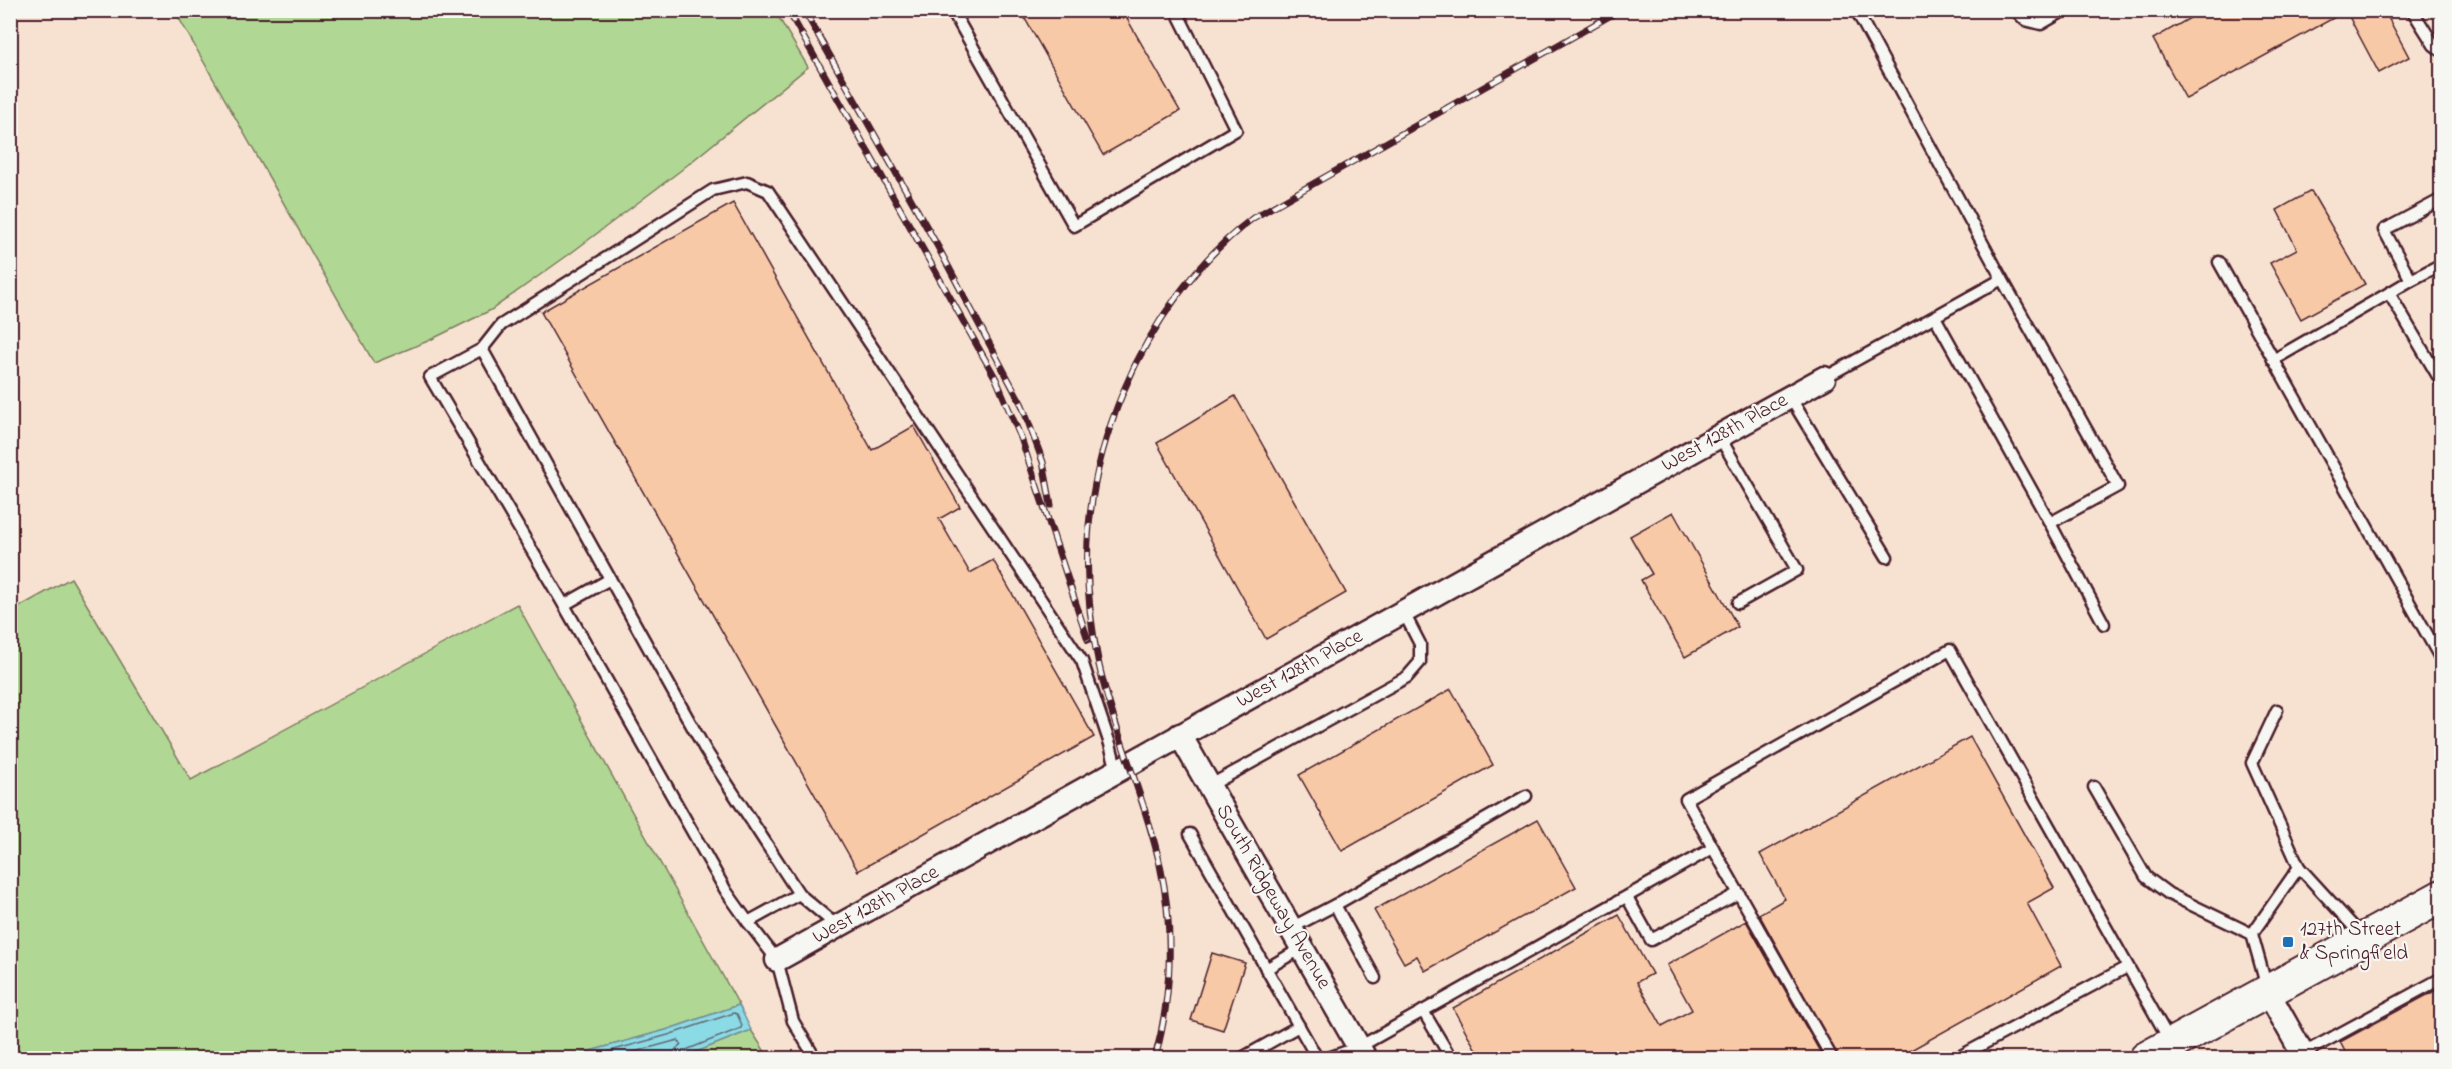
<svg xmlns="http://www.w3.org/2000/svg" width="2452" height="1069" viewBox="0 0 2452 1069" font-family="'Indie Flower',sans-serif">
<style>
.built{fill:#f7e2d1}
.green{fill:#b0d793;stroke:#7d7b5f;stroke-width:1.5}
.water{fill:#8bdbe6;stroke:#71909b;stroke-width:1.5}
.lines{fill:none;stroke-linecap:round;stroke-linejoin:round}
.shore{stroke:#646a76;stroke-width:1.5}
.building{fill:#f8c9a7;stroke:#4a1f2b;stroke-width:1.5}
.service-casing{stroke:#4a1f2b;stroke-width:15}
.minor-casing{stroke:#4a1f2b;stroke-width:27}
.secondary-casing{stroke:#4a1f2b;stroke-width:36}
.service{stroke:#f6f6f2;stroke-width:10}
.minor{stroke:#f6f6f2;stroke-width:22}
.secondary{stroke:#f6f6f2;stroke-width:32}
.rail-casing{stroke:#4a1f2b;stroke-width:7}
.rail{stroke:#f6f6f2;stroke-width:4.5;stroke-dasharray:14;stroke-linecap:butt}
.poi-dot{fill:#1f6fb2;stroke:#f6f6f2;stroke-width:2}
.labels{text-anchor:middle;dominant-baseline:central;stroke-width:4.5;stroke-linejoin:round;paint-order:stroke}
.street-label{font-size:21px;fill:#4a1f2b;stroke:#f6f6f2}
.poi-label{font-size:21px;fill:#4a1f2b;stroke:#f6f6f2;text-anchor:start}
</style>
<rect width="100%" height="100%" fill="#f6ede3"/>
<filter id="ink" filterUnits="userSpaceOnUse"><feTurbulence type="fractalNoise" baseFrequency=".0167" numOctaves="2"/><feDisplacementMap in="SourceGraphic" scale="12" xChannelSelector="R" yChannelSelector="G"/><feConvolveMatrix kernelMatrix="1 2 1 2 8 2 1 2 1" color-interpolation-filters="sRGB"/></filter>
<g filter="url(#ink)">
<polygon class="built" points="11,11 175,11 374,363 428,341 491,310 571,253 807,68 775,11 2441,11 2441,1058 769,1058 751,1030 739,1005 517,604 191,780 71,578 11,612"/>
<g class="green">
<polygon points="175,11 775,11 808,67 680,171 571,253 491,310 428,341 374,363"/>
<polygon points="71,578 191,780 517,604 739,1005 666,1030 565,1058 11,1058 10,612"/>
<polygon points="751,1030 769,1058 681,1058"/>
</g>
<polygon class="water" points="739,1005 751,1030 681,1058 565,1058 666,1030"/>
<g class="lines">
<g class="shore">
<polyline points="585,1058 668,1035 734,1013 737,1014 742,1025 741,1028 686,1050 681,1058"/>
<polyline points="612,1058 678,1040 681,1044 675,1050 674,1058"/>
</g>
</g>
<g class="building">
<polygon points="1020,10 1122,10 1180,111 1103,155"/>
<polygon points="2204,10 2384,10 2409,57 2379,73 2346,11 2186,99 2153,39"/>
<polygon points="2311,191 2365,284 2301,319 2270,263 2297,249 2277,210"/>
<polygon points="733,203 872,450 914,426 960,507 939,519 970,573 993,560 1094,737 858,871 541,312"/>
<polygon points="1235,396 1346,593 1266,639 1157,443"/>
<polygon points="1673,512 1738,627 1685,657 1641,580 1652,574 1630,536"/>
<polygon points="1451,689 1493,765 1342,851 1299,775"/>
<polygon points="1970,737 2054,888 2027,903 2061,966 1895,1059 1839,1059 1759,914 1785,899 1760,854"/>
<polygon points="1538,819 1576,887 1425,971 1417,956 1404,963 1374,910"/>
<polygon points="1619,915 1652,974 1637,982 1662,1026 1692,1010 1667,965 1746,921 1824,1059 1481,1059 1453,1008"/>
<polygon points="1212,953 1245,963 1223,1030 1191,1020"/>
<polygon points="2442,987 2442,1059 2349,1059 2340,1042"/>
</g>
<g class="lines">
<g class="service-casing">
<g id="service">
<polyline points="952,10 1074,226 1236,130 1176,10"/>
<polyline points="2015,10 2025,20 2041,24 2065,10"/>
<polyline points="2412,10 2434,45 2442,51"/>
<polyline points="2442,199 2384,230 2411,280 2389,293 2442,383"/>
<polyline points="2219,262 2442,661"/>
<polyline points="2411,280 2442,264"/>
<polyline points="1935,317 2050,523 2118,486 2002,279"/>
<polyline points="482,349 706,751 799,894"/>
<polyline points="2273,360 2389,293"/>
<polyline points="1824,378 2002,279 1856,10"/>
<polyline points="1790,397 1887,557"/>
<polyline points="1719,436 1797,570 1738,603"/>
<polyline points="2050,523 2104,624"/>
<polyline points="564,605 610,579"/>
<polyline points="2277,710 2252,763 2299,867"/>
<polyline points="1209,786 1407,677 1420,662 1420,644 1403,611"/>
<polyline points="2094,787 2146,877 2169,894 2252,934"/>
<polyline points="1190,834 1317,1058"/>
<polyline points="1713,848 1686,799 1950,650 2171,1043"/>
<polyline points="1627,897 1651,940 1739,893"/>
<polyline points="1335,905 1526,796"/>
<polyline points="748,922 726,891 564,605 430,377 482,349 501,325 713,190 747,182 768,191 1082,661 1110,744 1117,771"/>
<polyline points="1291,928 1335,905 1375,978"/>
<polyline points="1266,969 1302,948"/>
<polyline points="2267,988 2252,934 2299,867 2362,936"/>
<polyline points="1423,1011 1451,1058"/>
<polyline points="2302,1054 2442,978"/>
<polyline points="815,1058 793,1021 777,960 748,922 799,894 837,926"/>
<polyline points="1242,1058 1299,1026"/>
<polyline points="1328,1058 1359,1047 1713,848 1832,1058"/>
<polyline points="1957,1058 2127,967"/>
</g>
</g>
<g class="minor-casing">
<g id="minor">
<polyline points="1180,735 1365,1058"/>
<polyline points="777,960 1824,378"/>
<polyline points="2268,992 2305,1058"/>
</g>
</g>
<g class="secondary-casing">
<polyline id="secondary" points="2146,1058 2442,896"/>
</g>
<use href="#service" class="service"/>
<use href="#minor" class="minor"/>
<use href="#secondary" class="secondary"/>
<g class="rail-casing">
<g id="rail">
<polyline points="788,10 996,379 1021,438 1088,640"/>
<polyline points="804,10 938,247 1022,405 1043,462 1051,505"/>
<path d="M1155,1058C1172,997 1174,928 1160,865C1145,797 1114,733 1099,665C1078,568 1085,482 1124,390C1151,325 1197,260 1253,218L1620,10"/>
</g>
</g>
<use href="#rail" class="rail"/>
</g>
</g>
<rect class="poi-dot" x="2282" y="936" width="12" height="12" rx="3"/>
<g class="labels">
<g class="street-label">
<text transform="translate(1725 433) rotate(-29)">West 128th Place</text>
<text transform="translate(1300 669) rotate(-29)">West 128th Place</text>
<text transform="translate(1273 897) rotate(60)">South Ridgeway Avenue</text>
<text transform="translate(876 905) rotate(-29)">West 128th Place</text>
</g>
<g class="poi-label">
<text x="2300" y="930">127th Street<tspan x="2300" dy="24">&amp; Springfield</tspan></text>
</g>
</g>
<rect width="2452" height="1069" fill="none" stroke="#f6f6f2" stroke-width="36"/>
<rect x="18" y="18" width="2416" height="1033" fill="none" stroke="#4a1f2b" stroke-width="2" filter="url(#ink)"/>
</svg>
